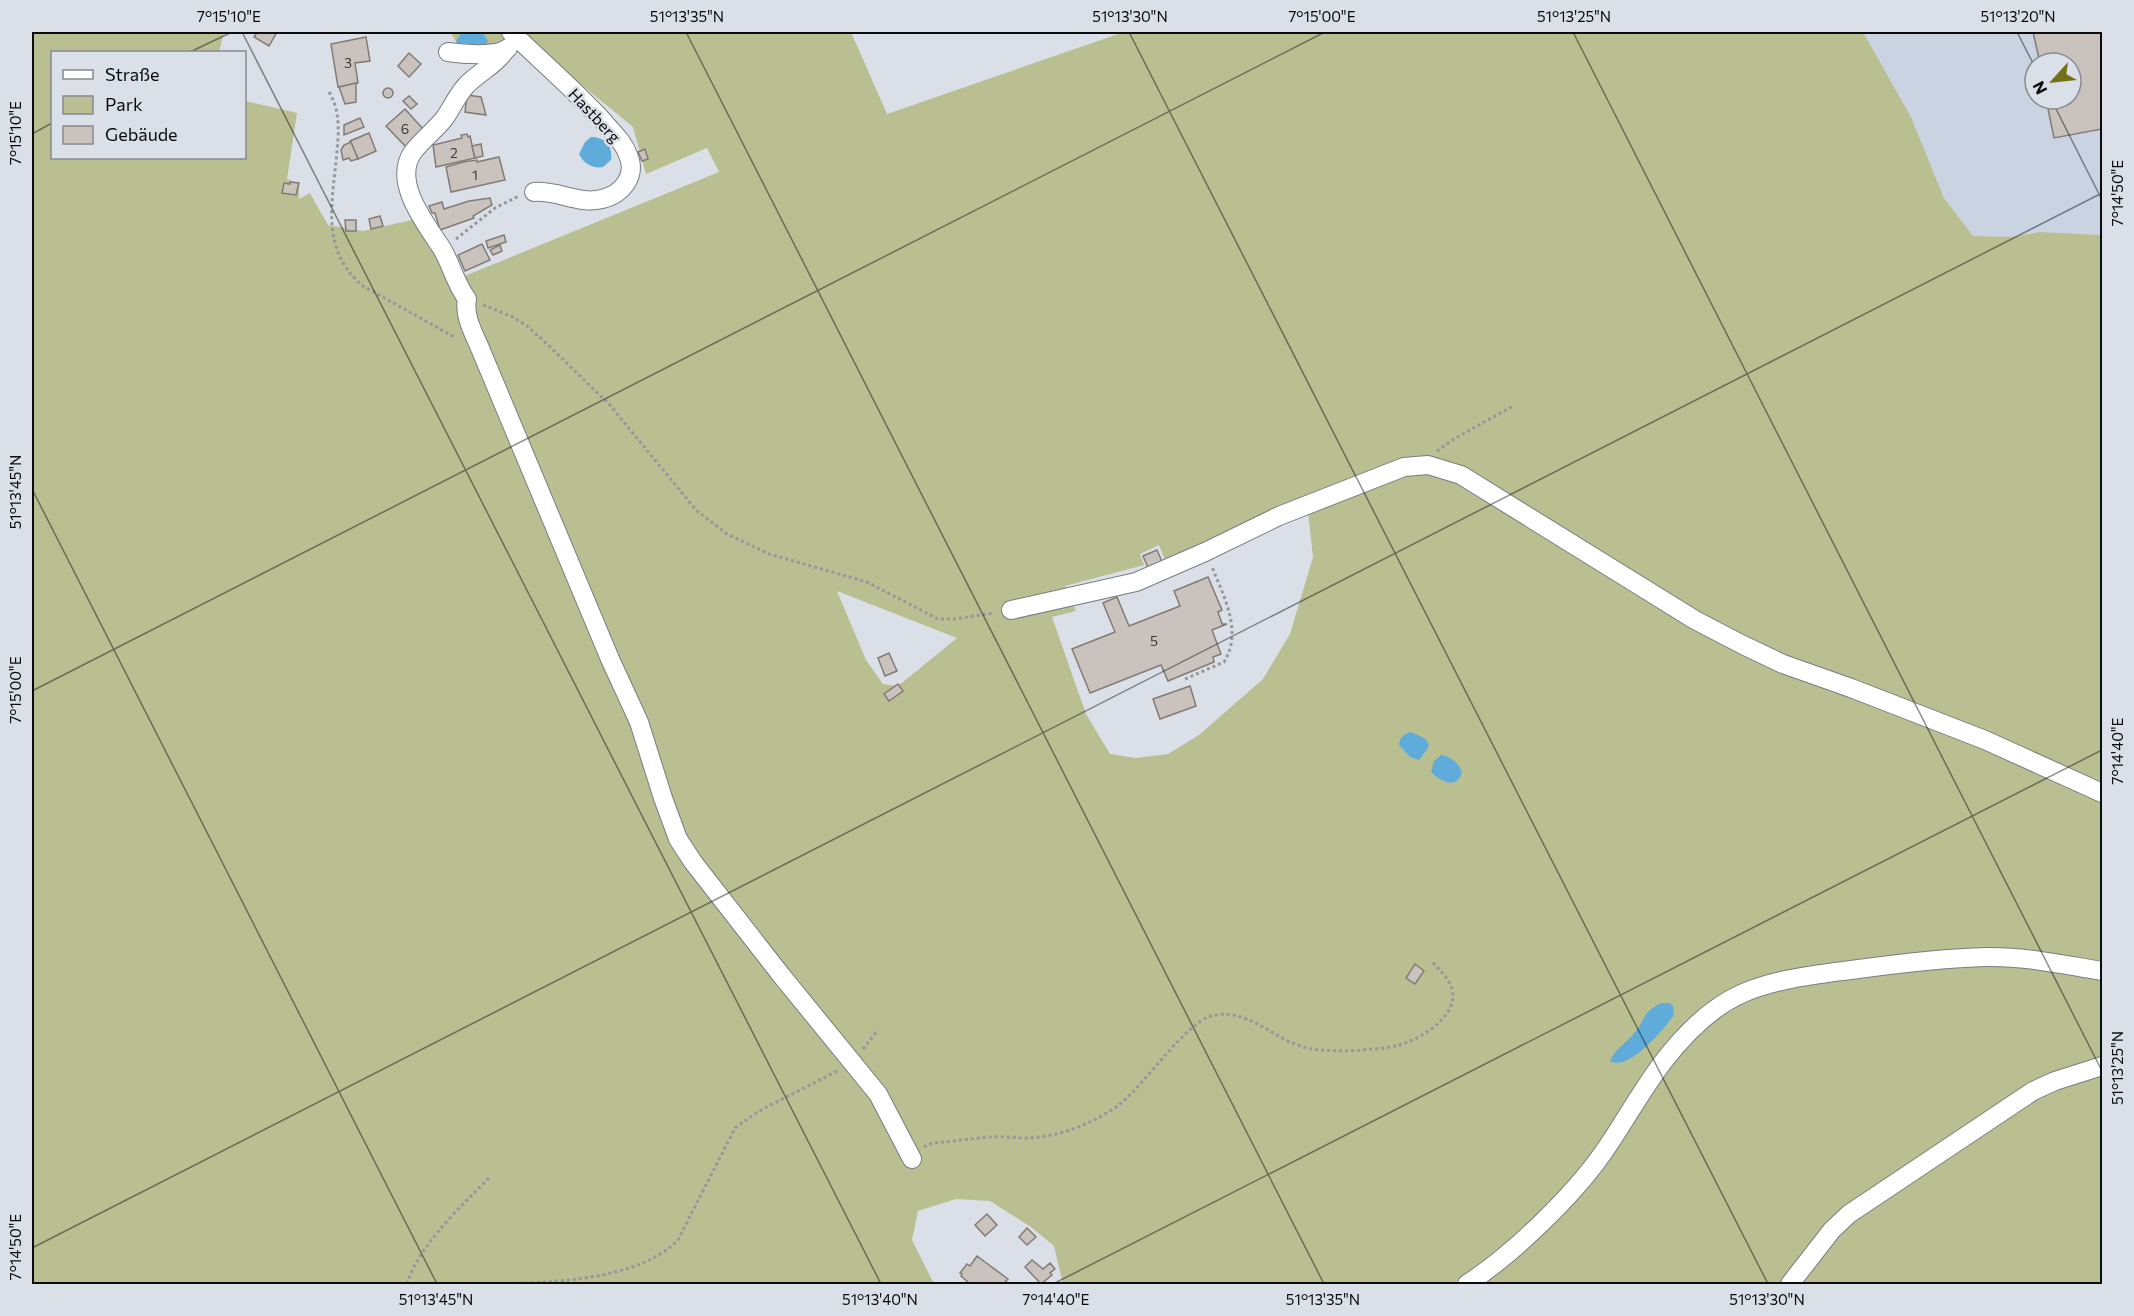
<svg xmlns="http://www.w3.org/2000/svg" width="2134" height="1316" viewBox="0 0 2134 1316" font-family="Commissioner,sans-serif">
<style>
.built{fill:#cad3e1;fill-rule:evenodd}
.green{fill:#b9bf90;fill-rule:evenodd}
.water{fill:#5facda}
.building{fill:#cac3bd;stroke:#817b75;stroke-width:1.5}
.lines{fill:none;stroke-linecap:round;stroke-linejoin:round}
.minor-casing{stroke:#787d83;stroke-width:20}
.path{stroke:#94989e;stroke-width:3;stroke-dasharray:3 3;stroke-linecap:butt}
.minor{stroke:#fff;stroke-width:18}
.ticks{fill:none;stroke:#0a0c0e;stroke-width:1.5;stroke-opacity:0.45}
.labels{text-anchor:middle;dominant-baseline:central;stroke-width:5;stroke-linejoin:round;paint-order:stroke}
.number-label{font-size:14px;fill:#3a3a3a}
.street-label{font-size:16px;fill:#0a0c0e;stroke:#dbe0e8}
.neatline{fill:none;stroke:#0a0c0e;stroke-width:2}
.ticks-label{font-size:15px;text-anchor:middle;fill:#0a0c0e}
</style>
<rect width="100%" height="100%" fill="#dbe0e8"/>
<path class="built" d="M1863,32H2102V235L2040,232L2010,237L1973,236L1944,198L1911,117ZM2035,63H2071V99H2035Z"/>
<path class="green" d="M32,32H224L219,52H52V158H244L245,101L297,113L287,179L299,184V199L310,193L328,225L363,231L416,219L462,277L719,172L707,148L646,174L633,127L532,44L486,45L457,43L450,32H851L887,114L1124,32H1863L1911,117L1944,198L1973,236L2010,237L2040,232L2102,235V957L2090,976L2102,980V1284H1063L1054,1246L1031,1227L990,1201L956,1199L918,1211L912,1240L932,1280L936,1284H32ZM1308,512L1313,557L1290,634L1263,679L1199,735L1168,754L1136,758L1110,754L1086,714L1052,617L1076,611L1065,586L1144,565L1140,554L1159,545L1165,560L1245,523ZM837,591L957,638L898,686L883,684L866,660Z"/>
<g class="water">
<polygon points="462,32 482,32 488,41 486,45 457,43 456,41"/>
<path d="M591,137C605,137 613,146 611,160L603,167C593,169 583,163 579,154L585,142Z"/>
<path d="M1411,732L1424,738L1429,744L1428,748L1419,760L1410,757L1399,745C1400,738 1403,734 1411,732Z"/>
<path d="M1441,755C1451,757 1459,763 1462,772C1457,790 1441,782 1431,772L1434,761Z"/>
<path d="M1661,1003H1670L1673,1006L1674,1015C1664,1029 1629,1072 1610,1061C1616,1047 1628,1042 1636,1031C1647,1017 1642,1013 1661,1003Z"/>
</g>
<g class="building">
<polygon points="257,32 277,32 269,46 254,37"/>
<polygon points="2033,32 2102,32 2102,129 2054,138 2046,99 2071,99 2071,63 2040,63"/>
<polygon points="366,37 370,61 355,63 358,83 338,87 331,44"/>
<polygon points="409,53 421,64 409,77 398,66"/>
<polygon points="356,83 356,102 345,104 339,87"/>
<circle cx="388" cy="93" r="5"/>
<polygon points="467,95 481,97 486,115 465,112"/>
<polygon points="409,96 417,104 411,109 403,101"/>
<polygon points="405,109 424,130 406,147 386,126"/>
<polygon points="360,118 364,127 344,135 344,125"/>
<polygon points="369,133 376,151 358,159 350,141"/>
<polygon points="467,134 468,137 470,136 475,158 436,167 433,145 462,138 461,135"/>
<polygon points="351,142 358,159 351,161 349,158 343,160 341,150 344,145"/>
<polygon points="481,144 483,156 475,158 472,146"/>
<polygon points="645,149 648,159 642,161 638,152"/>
<polygon points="499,157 505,180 451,192 446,167 463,162 477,160 477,162"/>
<polygon points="290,182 299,183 296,195 282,193 284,183 290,184"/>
<polygon points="490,198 492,205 473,216 474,218 440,230 435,213 432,213 429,206 442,202 444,209 469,201"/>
<polygon points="380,216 383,226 371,229 369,219"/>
<polygon points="345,220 356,220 356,231 346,231"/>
<polygon points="504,235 506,242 488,248 486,241"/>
<polygon points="482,244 490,260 465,271 458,255"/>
<polygon points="500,245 502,251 493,255 490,250"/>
<polygon points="1157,550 1163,564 1149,570 1143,556"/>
<polygon points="1208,577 1222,610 1218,612 1222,624 1227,624 1212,630 1221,654 1213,657 1214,662 1168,681 1161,665 1090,693 1072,649 1115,632 1103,603 1117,597 1129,626 1180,606 1174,591"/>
<polygon points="889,653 897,671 885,676 878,658"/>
<polygon points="898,684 903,691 889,701 884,694"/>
<polygon points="1190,686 1196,706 1160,719 1153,699"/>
<polygon points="1415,964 1424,971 1415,984 1406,978"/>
<polygon points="987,1214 997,1225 985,1236 975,1225"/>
<polygon points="1027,1228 1036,1237 1027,1245 1019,1237"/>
<polygon points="977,1256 1008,1279 1003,1284 968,1284 969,1283 961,1276 962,1274 960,1273 967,1264 970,1266"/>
<polygon points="1032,1260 1043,1269 1050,1263 1055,1269 1050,1273 1052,1275 1041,1284 1025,1267"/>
</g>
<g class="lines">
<g class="minor-casing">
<g id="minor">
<path d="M511,32C542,62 575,90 604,122C612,132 624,142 628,155C637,175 623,194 602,199C579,205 558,190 534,192"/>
<path d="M448,52C462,54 498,57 508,48"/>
<path d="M504,52C494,67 475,74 464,88C456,98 451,109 444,119C434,131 422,140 413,152C392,181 425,223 441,247C451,263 455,283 467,299C463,317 476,337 482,353L610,659L639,722L663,798L678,839L693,862L781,975L878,1094L912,1159"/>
<polyline points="1011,610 1136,582 1205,552 1279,516 1404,467 1428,465 1461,475 1695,620 1743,645 1783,664 1851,688 1985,740 2102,793"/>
<path d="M1467,1284C1512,1255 1572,1197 1603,1153C1624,1123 1641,1091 1663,1062C1683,1036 1710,1008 1741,994C1775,979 1813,975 1851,970C1895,964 1941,958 1986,957C2025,956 2064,965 2102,971"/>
<polyline points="1790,1284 1832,1230 1849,1214 2033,1091 2055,1081 2102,1066"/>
</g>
</g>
<g class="path">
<path d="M329,92C340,110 339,130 337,151C333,200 319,250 363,286L456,338"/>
<polyline points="456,239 495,208 519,196"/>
<polyline points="483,305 511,316 526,325 544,341 610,405 696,510 727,534 769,554 867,582 938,619 954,619 994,613"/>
<polyline points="1437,451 1454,439 1513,406"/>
<path d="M1185,679L1224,662C1243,632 1224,597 1212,567"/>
<polyline points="863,1049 878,1030"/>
<path d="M924,1147L932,1143C951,1142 971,1138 991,1137C1003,1136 1015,1138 1027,1138C1059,1137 1095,1123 1120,1104C1144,1085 1186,1023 1211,1016C1246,1007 1270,1036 1300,1046C1321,1054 1377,1051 1399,1045C1417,1040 1441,1026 1450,1008C1459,988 1445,975 1432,962"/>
<path d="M407,1284C418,1246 463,1204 491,1176"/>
<path d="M483,1284C541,1283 636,1283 678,1240L735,1128L759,1111L837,1071"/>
</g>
<use href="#minor" class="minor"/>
</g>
<path class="ticks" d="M242,32L881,1284M686,32L1324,1284M1129,32L1768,1284M1573,32L2102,1071M2017,32L2035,67M190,52L232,32M2051,99L2102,200M32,134L52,123M32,489L437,1284M32,691L1325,32M32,1248L2102,193M1053,1284L2102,750"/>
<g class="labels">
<g class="number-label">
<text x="348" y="62">3</text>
<text x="405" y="128">6</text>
<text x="454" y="152">2</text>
<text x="475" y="174">1</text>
<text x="1154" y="640">5</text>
</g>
<g class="street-label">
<text transform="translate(595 115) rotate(47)">Hastberg</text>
</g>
</g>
<rect width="2134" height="1316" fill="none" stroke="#dbe0e8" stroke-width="66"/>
<rect x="51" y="51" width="195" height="108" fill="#dbe0e8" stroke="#878b91" stroke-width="1.5"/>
<rect x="63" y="70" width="30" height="9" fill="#ffffff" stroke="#878b91" stroke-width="1.5"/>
<text x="105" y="81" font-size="18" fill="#0a0c0e">Straße</text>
<rect x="63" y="96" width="30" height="18" fill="#b9bf90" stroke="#878b91" stroke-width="1.5"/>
<text x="105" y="111" font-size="18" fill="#0a0c0e">Park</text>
<rect x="63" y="126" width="30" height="18" fill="#cac3bd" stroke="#878b91" stroke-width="1.5"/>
<text x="105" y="141" font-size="18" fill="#0a0c0e">Gebäude</text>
<g transform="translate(2053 81) rotate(243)"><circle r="28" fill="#dbe0e8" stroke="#878b91" stroke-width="1.5"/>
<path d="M0-4.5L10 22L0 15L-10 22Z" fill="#717217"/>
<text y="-9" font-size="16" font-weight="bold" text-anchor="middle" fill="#0a0c0e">N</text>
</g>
<rect x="33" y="33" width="2068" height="1250" class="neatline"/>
<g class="ticks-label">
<text x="229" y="22">7°15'10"E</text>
<text x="687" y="22">51°13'35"N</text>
<text x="1130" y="22">51°13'30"N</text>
<text x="1322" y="22">7°15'00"E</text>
<text x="1574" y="22">51°13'25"N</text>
<text x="2018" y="22">51°13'20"N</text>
<text transform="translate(16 133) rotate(-90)" y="5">7°15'10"E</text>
<text transform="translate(2118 193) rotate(-90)" y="5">7°14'50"E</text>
<text transform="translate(16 492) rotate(-90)" y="5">51°13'45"N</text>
<text transform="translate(16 690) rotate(-90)" y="5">7°15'00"E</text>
<text transform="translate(2118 751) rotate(-90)" y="5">7°14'40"E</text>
<text transform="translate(2118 1068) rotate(-90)" y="5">51°13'25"N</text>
<text transform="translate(16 1247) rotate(-90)" y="5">7°14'50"E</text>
<text x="436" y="1305">51°13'45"N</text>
<text x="880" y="1305">51°13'40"N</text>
<text x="1056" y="1305">7°14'40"E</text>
<text x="1323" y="1305">51°13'35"N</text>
<text x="1767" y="1305">51°13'30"N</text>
</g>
</svg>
